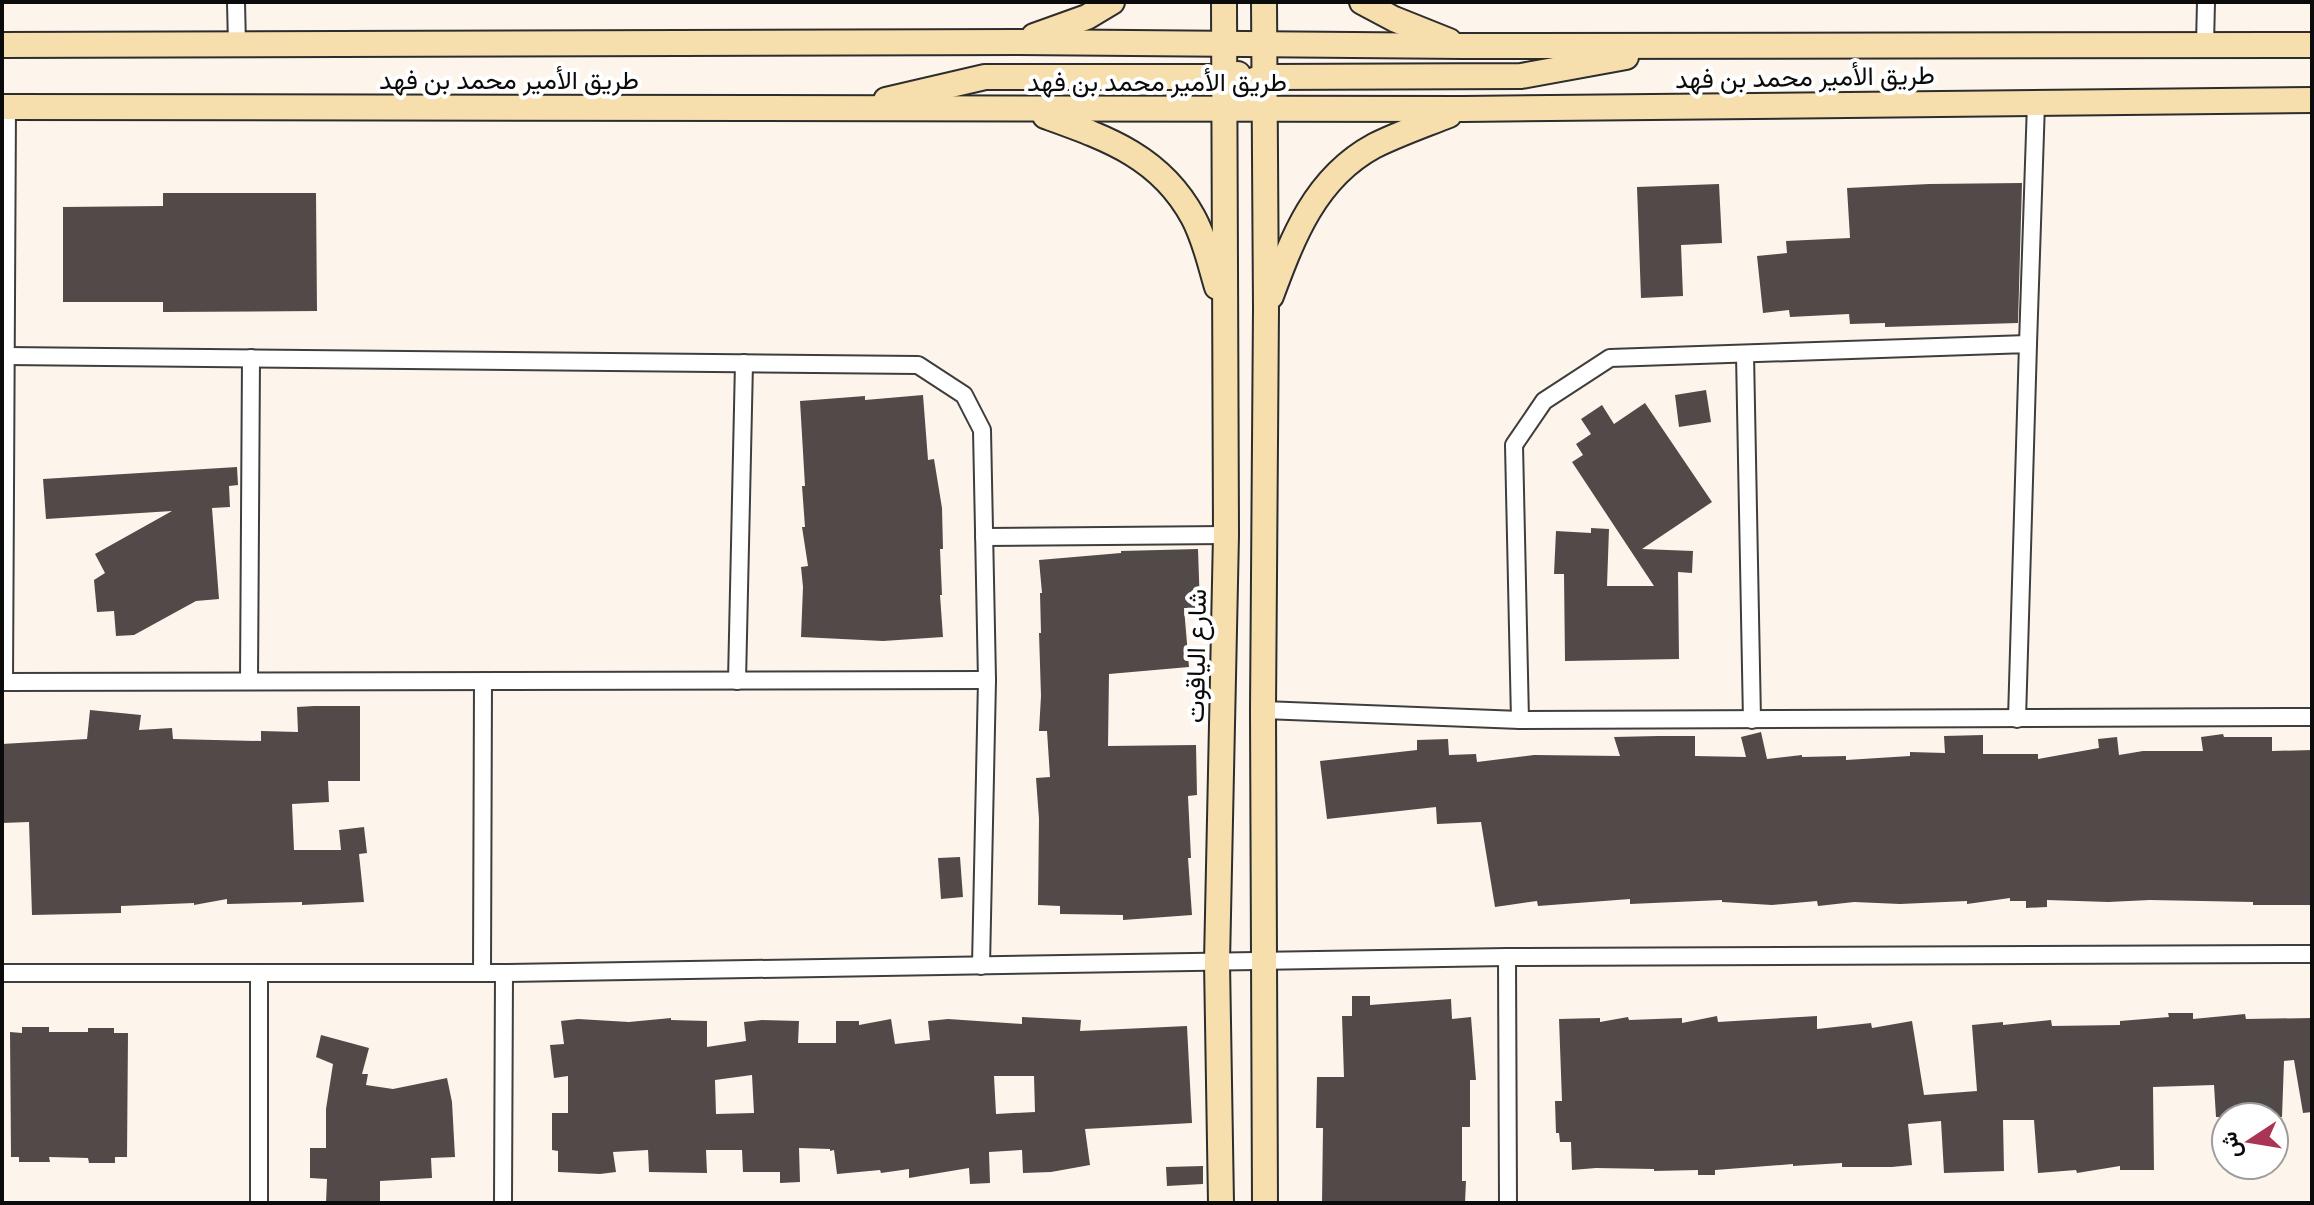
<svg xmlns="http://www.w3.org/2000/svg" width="2314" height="1205" viewBox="0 0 2314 1205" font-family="'Source Serif 4',Vazirmatn,serif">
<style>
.building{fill:#524a49;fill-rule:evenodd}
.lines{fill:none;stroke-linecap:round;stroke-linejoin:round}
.street-casing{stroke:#3e3e3e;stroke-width:20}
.secondary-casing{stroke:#2d2d2d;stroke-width:28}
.street{stroke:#fff;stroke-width:16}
.secondary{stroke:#f6dead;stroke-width:24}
.labels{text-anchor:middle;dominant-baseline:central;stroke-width:8;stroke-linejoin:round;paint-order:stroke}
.street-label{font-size:26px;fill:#0b0b0b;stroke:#fff}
</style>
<rect width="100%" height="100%" fill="#fdf5eb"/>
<g class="building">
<polygon points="2022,183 2018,323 1885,327 1885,323 1850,324 1849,314 1790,317 1789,310 1763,313 1757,256 1787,253 1786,241 1850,238 1847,188 1929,184"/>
<polygon points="1719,184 1722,243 1681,245 1683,296 1641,298 1637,187"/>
<polygon points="163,193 316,193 317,311 163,312 163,302 63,302 63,207 163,206"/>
<polygon points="1706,390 1711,422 1679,427 1675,395"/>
<polygon points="923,395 928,460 934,459 942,508 943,549 940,549 942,595 940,595 943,637 883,641 801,637 803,587 801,567 808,566 802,527 805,527 802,486 805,486 800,401 865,396 865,400"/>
<polygon points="1645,403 1712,502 1642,549 1693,551 1692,573 1678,572 1679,659 1565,661 1564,574 1554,574 1556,531 1591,533 1591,528 1609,529 1607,586 1654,586 1572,462 1583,455 1576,444 1591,434 1581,419 1602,405 1614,424"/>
<polygon points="237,467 238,485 229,486 230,507 212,508 219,599 196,601 134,635 116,636 114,611 97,612 94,580 105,573 95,554 172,511 46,519 43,479"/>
<polygon points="1198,549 1200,608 1184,608 1189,667 1109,674 1108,746 1196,745 1197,795 1188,796 1191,858 1188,858 1192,915 1123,920 1123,915 1060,914 1060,906 1038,905 1039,819 1036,778 1050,777 1047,731 1039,731 1041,696 1039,633 1041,633 1040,593 1042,593 1039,560 1121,553 1121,551"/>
<polygon points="314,706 360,706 360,781 328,781 329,802 292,804 294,850 341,850 339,830 364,827 367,853 359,854 364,902 302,905 302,902 227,904 227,899 194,905 194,903 121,906 121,913 32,915 29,822 2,823 2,744 87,739 90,710 141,715 139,730 172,728 173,739 261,741 261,731 298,732 297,707"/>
<polygon points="1761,732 1767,759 1802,755 1802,757 1846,756 1846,760 1910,756 1910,752 1945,753 1944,736 1983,735 1983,754 2038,754 2038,759 2099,748 2098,739 2117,737 2119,755 2143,751 2203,751 2201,737 2223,734 2224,737 2272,737 2272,751 2312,750 2312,905 2253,905 2253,902 2150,900 2108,902 2047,900 2047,907 2026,908 2026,901 2010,901 2010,898 1967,904 1967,901 1900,904 1854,902 1818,906 1817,901 1772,905 1722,902 1722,900 1630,904 1630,899 1538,906 1537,901 1495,907 1481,822 1437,824 1436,807 1327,819 1320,761 1417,750 1417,740 1448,739 1449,755 1476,754 1477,762 1534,755 1620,756 1614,737 1658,736 1695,736 1695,756 1746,757 1741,737"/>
<polygon points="960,857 963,897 941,899 938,858"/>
<polygon points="1352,996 1370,996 1370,1005 1451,999 1452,1019 1471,1017 1476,1080 1470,1080 1470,1127 1462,1127 1462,1181 1466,1181 1465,1203 1322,1203 1323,1128 1316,1128 1317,1077 1344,1077 1342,1016 1352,1016"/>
<polygon points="2168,1013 2193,1013 2193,1019 2245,1014 2246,1019 2312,1018 2312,1112 2303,1113 2294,1060 2284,1061 2282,1117 2216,1117 2214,1085 2153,1087 2154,1170 2120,1170 2120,1166 2077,1173 2076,1170 2038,1173 2034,1120 2003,1120 2004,1171 1944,1173 1941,1121 1908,1124 1912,1165 1892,1167 1842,1167 1842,1163 1793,1166 1793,1164 1715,1170 1715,1175 1698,1175 1698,1170 1654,1171 1654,1169 1596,1168 1572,1170 1571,1142 1560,1142 1559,1133 1556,1133 1555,1101 1562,1101 1559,1019 1600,1018 1600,1022 1628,1017 1629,1020 1682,1018 1682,1023 1717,1016 1718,1022 1817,1016 1817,1029 1871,1023 1872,1028 1912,1021 1924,1095 1977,1091 1972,1025 2003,1022 2003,1025 2051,1020 2052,1026 2120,1025 2120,1021 2169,1017"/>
<path d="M1022,1017L1081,1020L1080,1031L1187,1026L1192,1123L1085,1129L1090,1165L1051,1172L1023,1173L1022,1150L989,1152L990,1183L970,1184L969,1168L909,1178V1169L881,1173L880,1170L837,1174L834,1150L830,1151V1149L799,1148L800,1182L780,1183V1172H743L742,1150H706L707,1173L649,1172L648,1150L613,1152L616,1172L600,1174L558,1172V1151L552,1150V1113H568V1076L554,1078L550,1045L564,1044L561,1021L578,1019L629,1022L671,1018V1020L707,1021V1047L746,1041L744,1022L762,1020L799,1021L798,1043H836V1021H859V1025L891,1019L895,1044L930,1040L928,1021L948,1019L1022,1024ZM752,1075L754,1113L716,1114L715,1080ZM994,1076H1034L1035,1112L996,1114Z"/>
<polygon points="22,1027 49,1027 49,1032 88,1032 88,1028 114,1028 114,1033 128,1033 127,1157 115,1157 115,1163 89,1163 88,1158 49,1157 50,1162 19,1162 19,1157 11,1157 10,1032 22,1033"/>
<polygon points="321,1035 369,1048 362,1074 368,1074 366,1085 393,1089 447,1078 452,1102 455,1157 431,1158 432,1178 380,1181 380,1203 326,1203 327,1179 310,1178 310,1148 326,1148 326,1109 333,1064 316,1057"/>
<polygon points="1203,1166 1203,1184 1167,1186 1166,1167"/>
</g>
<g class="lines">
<g class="street-casing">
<g id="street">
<polyline points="236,2 237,45"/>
<polyline points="2205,44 2206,2"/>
<polyline points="2028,344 2036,103"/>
<polyline points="1745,354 1752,720"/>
<polyline points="6,356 918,365 964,395 982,430 987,680 981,966"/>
<polyline points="984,537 1226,535"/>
<polyline points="249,681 251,358"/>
<polyline points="737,681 744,363"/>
<polyline points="2,682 987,680"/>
<polyline points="4,682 7,107"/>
<polyline points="1263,710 1520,720 2312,717"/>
<polyline points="1520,720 1514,445 1544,401 1610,358 2028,344 2017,719"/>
<polyline points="1507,957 1508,1203"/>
<polyline points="2,973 504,973 1507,957 2312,954"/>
<polyline points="482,973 483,681"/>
<polyline points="259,1203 259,973"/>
<polyline points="503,1203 504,973"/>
</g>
</g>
<g class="secondary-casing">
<g id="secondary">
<polyline points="1264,2 1266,309 1263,710 1265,1203"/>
<polyline points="1362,2 1394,19 1449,41"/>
<polyline points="1034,36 1087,17 1112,2"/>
<polyline points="2,45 1019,42 1463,46 2312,45"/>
<polyline points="886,100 985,77 1225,77 1238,74"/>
<polyline points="2,107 1463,109 2312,100"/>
<path d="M1225,110C1233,91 1245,80 1265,77L1521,76L1626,57"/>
<path d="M1045,116C1106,138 1160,156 1193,217C1205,239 1210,264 1217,287"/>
<path d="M1271,296C1293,237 1315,178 1374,146C1398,134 1424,125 1449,115"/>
<polyline points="1221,1203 1217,962 1226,535 1224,2"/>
</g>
</g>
<use href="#street" class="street"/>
<use href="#secondary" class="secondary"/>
</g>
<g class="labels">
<g class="street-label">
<text transform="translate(1805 77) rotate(-1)">طريق الأمير محمد بن فهد</text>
<text x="509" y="80">طريق الأمير محمد بن فهد</text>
<text x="1157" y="82">طريق الأمير محمد بن فهد</text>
<text transform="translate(1196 656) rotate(-89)">شارع الياقوت</text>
</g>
</g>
<rect width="2314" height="1205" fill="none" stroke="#0b0b0b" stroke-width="8"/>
<g transform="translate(2250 1141) rotate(258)"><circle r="38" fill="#ffffff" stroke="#9d9d9d" stroke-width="2"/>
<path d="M0-6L14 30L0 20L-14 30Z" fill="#aa3453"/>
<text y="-12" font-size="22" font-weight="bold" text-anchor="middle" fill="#0b0b0b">ش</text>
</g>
</svg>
